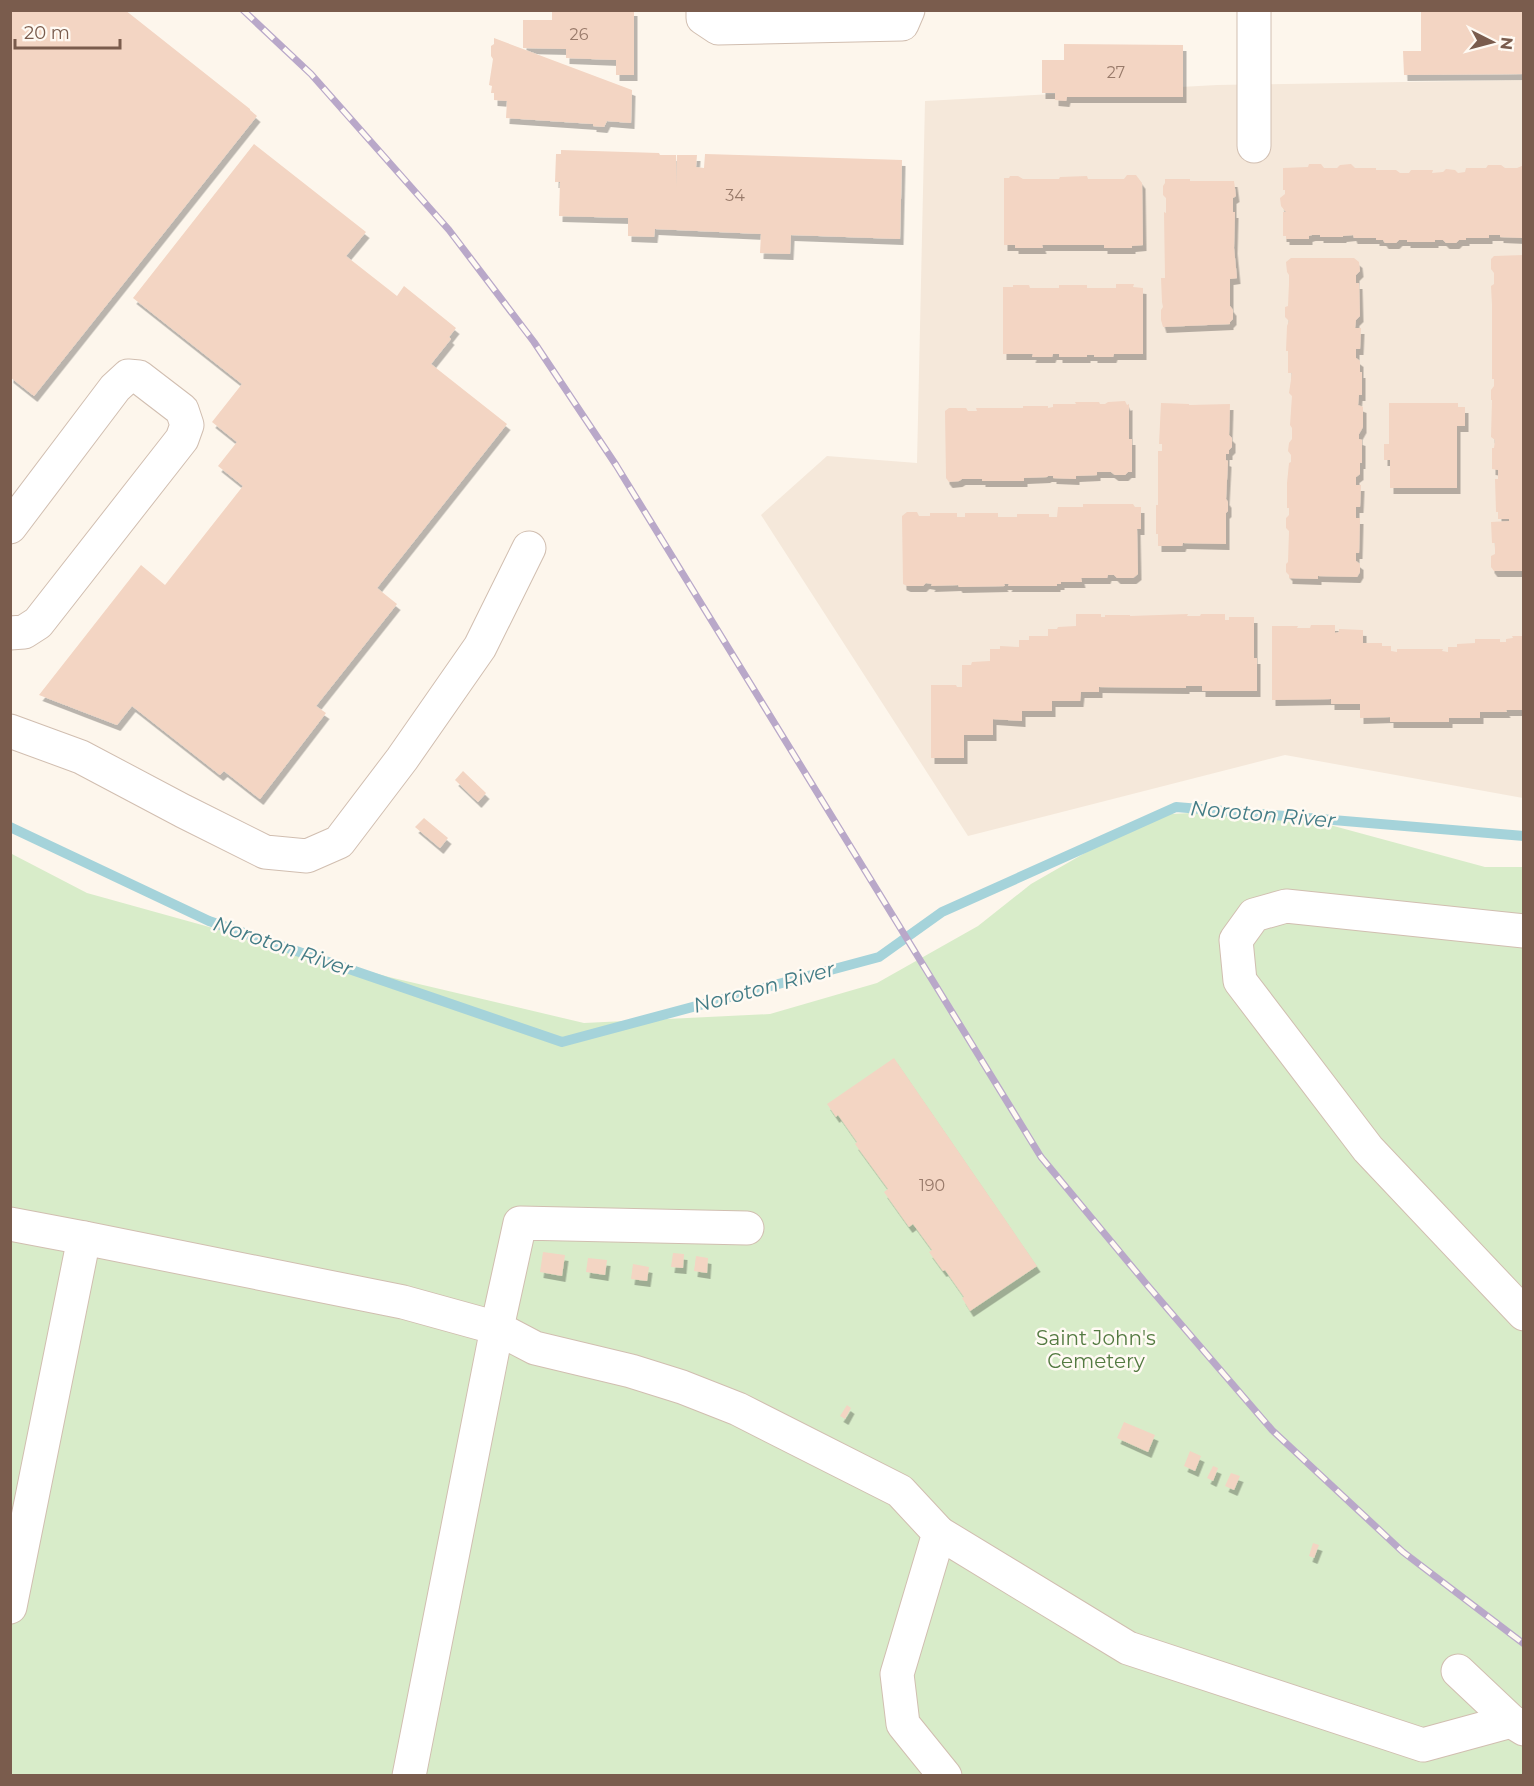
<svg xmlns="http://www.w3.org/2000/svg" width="1534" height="1786" viewBox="0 0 1534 1786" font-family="Montserrat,sans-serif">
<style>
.residential{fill:#f5e8da}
.green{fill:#d8ecc9}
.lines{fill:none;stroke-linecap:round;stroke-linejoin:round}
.stream{stroke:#a5d3da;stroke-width:10}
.building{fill:#f3d5c3;filter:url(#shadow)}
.minor-casing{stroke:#d1beb0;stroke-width:35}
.minor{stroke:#fff;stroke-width:33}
.rail-casing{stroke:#b9a8c9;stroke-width:7}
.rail{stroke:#fffaf3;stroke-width:4.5;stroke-dasharray:14;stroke-linecap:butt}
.labels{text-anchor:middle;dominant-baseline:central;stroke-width:5;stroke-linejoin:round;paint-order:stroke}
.number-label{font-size:16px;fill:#987a6a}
.park-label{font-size:20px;fill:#537a41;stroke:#fffaf3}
.water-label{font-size:21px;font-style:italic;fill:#437c86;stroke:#fffaf3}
</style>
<defs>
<filter id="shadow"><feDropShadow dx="3.5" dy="6" stdDeviation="0" flood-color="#0004"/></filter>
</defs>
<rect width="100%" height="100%" fill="#fdf6ec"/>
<polygon class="residential" points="1523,80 1523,798 1285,755 968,836 761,515 827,456 917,463 925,101 1217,85"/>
<polygon class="green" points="1271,809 1485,867 1523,867 1523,1775 11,1775 10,853 87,893 389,977 584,1023 770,1014 877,983 978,926 1031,884 1151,815"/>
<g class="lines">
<polyline class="stream" points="10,827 209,921 562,1042 879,957 942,912 1176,807 1524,836"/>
</g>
<g class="building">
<polygon points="10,10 125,10 250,109 250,110 257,116 34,396 10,377"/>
<polygon points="552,10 634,10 634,75 616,75 616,60 566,58 566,49 523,48 523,20 552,20"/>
<polygon points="1421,10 1524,10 1524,74 1404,75 1403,51 1421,51"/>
<polygon points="494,38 632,90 631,123 607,121 604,127 593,126 593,124 506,118 507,101 494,100 494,93 491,93 492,86 489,85 493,59 491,56 491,46 494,44"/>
<polygon points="1064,44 1183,45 1183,97 1067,97 1066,101 1055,100 1055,93 1042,93 1042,60 1064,60"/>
<polygon points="254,144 366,232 346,256 397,296 404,286 456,328 449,337 451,339 431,364 507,424 377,588 397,604 316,706 326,713 260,799 224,771 220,775 132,706 117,725 39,695 141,565 165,585 243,486 218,466 237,442 212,422 242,384 133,298"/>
<polygon points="561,150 659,153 660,155 676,155 676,187 677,155 697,155 696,167 704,168 705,154 902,160 900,239 791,235 790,254 760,253 761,234 655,229 654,237 628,236 628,218 559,216 560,182 555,182 556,154 561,154"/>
<polygon points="1309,164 1321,164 1324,168 1337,168 1340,165 1351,164 1355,168 1376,168 1376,170 1396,170 1400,173 1409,173 1411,170 1433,170 1432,173 1443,172 1446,169 1455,170 1458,173 1465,172 1466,168 1486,168 1488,165 1501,165 1505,168 1517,168 1524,165 1524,235 1522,238 1500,237 1500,235 1489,235 1489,238 1466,238 1466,240 1459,240 1456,243 1446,243 1443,240 1435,240 1435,242 1407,242 1407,240 1399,240 1396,243 1385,243 1383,240 1376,240 1376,238 1354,238 1353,235 1343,236 1343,237 1320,237 1320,235 1312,235 1309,236 1309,239 1286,239 1286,236 1283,236 1283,212 1286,212 1281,206 1280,198 1285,194 1285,190 1283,190 1283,168 1308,167"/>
<polygon points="1127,175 1136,175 1142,183 1143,245 1132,246 1132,248 1104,248 1104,245 1042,245 1043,248 1015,248 1015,245 1004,245 1004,178 1009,178 1010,176 1018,176 1023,179 1059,179 1060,177 1087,176 1088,179 1124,179"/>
<polygon points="1165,179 1190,179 1190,181 1234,181 1236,196 1233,198 1233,212 1235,212 1234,248 1237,278 1230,279 1230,306 1233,310 1233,319 1230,322 1230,324 1163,327 1161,320 1161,310 1163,307 1162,302 1161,278 1165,278 1164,212 1166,213 1166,198 1163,195 1163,186 1165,183"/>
<polygon points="1524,255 1524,571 1494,571 1491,567 1491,556 1495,554 1495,543 1492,543 1491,522 1509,521 1509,519 1498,519 1498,512 1496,512 1495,479 1498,479 1498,470 1492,469 1492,448 1494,448 1495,440 1491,437 1492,400 1491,400 1491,390 1494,386 1494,379 1492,379 1492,305 1491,286 1494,284 1494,273 1491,269 1491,259 1494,256"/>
<polygon points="1291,258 1354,258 1359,262 1360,271 1356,275 1356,283 1359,283 1360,316 1356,320 1355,328 1361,328 1360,349 1356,349 1356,358 1360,361 1360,372 1362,372 1362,395 1359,395 1358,405 1363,407 1363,427 1359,434 1359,439 1362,440 1362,463 1360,463 1360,474 1356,477 1356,485 1361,485 1360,507 1356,507 1356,518 1360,518 1359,553 1356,553 1356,561 1360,564 1360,572 1357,577 1318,576 1318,579 1289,578 1289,575 1286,572 1286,564 1288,562 1289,531 1286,528 1286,518 1289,515 1289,508 1287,508 1287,483 1289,463 1291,462 1291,455 1288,451 1289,443 1292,439 1292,428 1290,425 1292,396 1289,393 1292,373 1288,373 1288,351 1286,351 1287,326 1289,321 1285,317 1285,307 1288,306 1289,283 1289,275 1287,272 1286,262"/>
<polygon points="1116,284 1134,284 1133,287 1143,288 1143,354 1114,354 1113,357 1094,357 1094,355 1087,355 1087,357 1059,357 1059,354 1053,354 1052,357 1032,357 1033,354 1003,354 1003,287 1013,287 1013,285 1029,285 1030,288 1059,288 1059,285 1087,285 1087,288 1116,288"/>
<polygon points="1125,401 1127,405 1129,404 1129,439 1132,439 1132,472 1128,472 1125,475 1115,475 1111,472 1097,472 1097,475 1076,476 1076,479 1053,478 1053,476 1048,476 1047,477 1024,478 1024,481 982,481 982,479 962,479 959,481 949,482 946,478 945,411 949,408 966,408 968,411 977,411 976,408 1023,408 1023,406 1048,406 1048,408 1053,407 1053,404 1076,404 1075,402 1099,402 1100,404 1105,404 1108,402"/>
<polygon points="1161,403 1189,404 1189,405 1230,404 1229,435 1232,438 1232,447 1229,450 1229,454 1226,454 1226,460 1228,461 1226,499 1228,502 1228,511 1226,513 1226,544 1183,543 1182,546 1158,546 1158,534 1156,534 1156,505 1158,505 1158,451 1162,451 1162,444 1159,444"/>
<polygon points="1389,403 1458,403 1458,407 1465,407 1465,426 1457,426 1457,488 1390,488 1390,460 1384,460 1384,444 1389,444"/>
<polygon points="1083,504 1133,504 1135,507 1141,507 1141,529 1137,529 1138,574 1133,578 1117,578 1114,575 1108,575 1107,578 1081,578 1082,582 1061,582 1061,584 1057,584 1057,586 1008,586 1009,584 1004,584 1005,586 959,587 958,585 931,586 932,584 926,583 923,586 907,586 903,584 902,516 907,512 917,512 919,516 930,516 930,513 957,513 957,517 965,517 965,513 998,513 998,517 1017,517 1017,514 1049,514 1049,517 1057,517 1058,507 1083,507"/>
<polygon points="1076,614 1101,614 1101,617 1105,617 1105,615 1130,615 1130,616 1188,614 1187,616 1200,616 1201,614 1225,614 1225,620 1229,620 1229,617 1254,617 1254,658 1257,658 1257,691 1202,691 1202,686 1186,686 1186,688 1099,687 1099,692 1081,692 1080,701 1052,701 1052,711 1022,711 1022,721 993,719 993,735 964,735 964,758 931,758 931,685 956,685 957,687 962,687 962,665 971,665 972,662 990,661 990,649 1000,649 1000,646 1019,647 1019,640 1029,640 1029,636 1048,636 1048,629 1057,629 1058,627 1076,626"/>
<polygon points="1311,625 1335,625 1335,633 1339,632 1339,629 1363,630 1363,643 1382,643 1382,646 1391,646 1391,651 1397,652 1397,649 1443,649 1442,651 1448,652 1448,647 1457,647 1457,644 1475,643 1475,639 1500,639 1500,642 1506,642 1506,639 1513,638 1512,636 1524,636 1524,710 1506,710 1507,712 1480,712 1480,718 1449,718 1449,722 1390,722 1390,717 1360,718 1360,704 1331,704 1331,699 1272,700 1272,626 1298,626 1297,628 1310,628"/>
<polygon points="463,771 486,793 478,802 455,780"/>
<polygon points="424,818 448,838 440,848 415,827"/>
<polygon points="894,1058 1037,1266 970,1311 962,1298 964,1297 945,1270 943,1271 929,1252 932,1250 913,1224 909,1227 884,1192 888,1189 855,1144 857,1142 838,1115 836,1117 827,1104"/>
<polygon points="543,1252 565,1255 562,1276 540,1272"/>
<polygon points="673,1253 684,1254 683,1268 671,1267"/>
<polygon points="696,1256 708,1258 707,1273 694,1271"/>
<polygon points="588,1258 607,1260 605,1275 586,1272"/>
<polygon points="633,1264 649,1267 647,1281 631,1279"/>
<polygon points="847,1405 851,1408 845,1419 840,1416"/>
<polygon points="1124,1422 1155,1435 1148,1452 1117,1438"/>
<polygon points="1190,1451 1201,1456 1195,1471 1184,1466"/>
<polygon points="1213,1466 1218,1468 1213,1481 1207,1478"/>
<polygon points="1231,1473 1240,1476 1234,1490 1225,1486"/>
<polygon points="1313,1543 1319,1545 1314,1558 1309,1556"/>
</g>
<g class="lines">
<g class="minor-casing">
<g id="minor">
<polyline points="703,10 703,18 718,28 902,24 908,10"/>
<polyline points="1254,146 1254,10"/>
<polyline points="10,527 115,388 128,376 139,377 182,410 187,425 182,439 38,623 24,632 10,633"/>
<polyline points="10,731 81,757 183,811 265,852 307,856 339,842 402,759 480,647 529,548"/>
<polyline points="1524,931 1286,906 1254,915 1236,940 1240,981 1368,1149 1524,1314"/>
<polyline points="10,1224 84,1238"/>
<polyline points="747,1228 520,1223 497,1328 535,1348 631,1371 682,1387 738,1409 900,1491 939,1533 897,1674 903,1724 945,1776"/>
<polyline points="939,1533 1128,1648 1423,1745 1511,1721"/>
<polyline points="10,1607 84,1238 403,1302 497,1328 409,1776"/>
<polyline points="1458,1671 1511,1721 1524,1729"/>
</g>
</g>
<use href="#minor" class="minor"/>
<g class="rail-casing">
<polyline id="rail" points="243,10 311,74 449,230 534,342 616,465 1041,1157 1148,1286 1272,1430 1403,1552 1524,1644"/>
</g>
<use href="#rail" class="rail"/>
</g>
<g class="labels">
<g class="number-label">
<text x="579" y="34">26</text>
<text x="1116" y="72">27</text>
<text x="735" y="195">34</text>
<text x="932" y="1185">190</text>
</g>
<g class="park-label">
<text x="1096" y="1338">Saint John's<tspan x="1096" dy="23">Cemetery</tspan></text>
</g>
<g class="water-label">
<text transform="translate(1263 814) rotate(5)">Noroton River</text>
<text transform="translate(283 946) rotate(19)">Noroton River</text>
<text transform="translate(764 987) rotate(-15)">Noroton River</text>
</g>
</g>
<rect width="1534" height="1786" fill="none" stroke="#7a5c4d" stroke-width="24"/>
<g transform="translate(1492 42) rotate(96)" stroke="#fffaf3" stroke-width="4.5" paint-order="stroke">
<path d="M0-4.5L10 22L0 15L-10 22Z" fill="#7a5c4d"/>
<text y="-9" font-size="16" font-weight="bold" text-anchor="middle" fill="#7a5c4d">N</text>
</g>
<path d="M15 39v9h105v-9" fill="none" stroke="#7a5c4d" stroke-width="3"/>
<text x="24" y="39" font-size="18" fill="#7a5c4d" stroke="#fffaf3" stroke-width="4.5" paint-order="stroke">20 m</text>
</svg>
